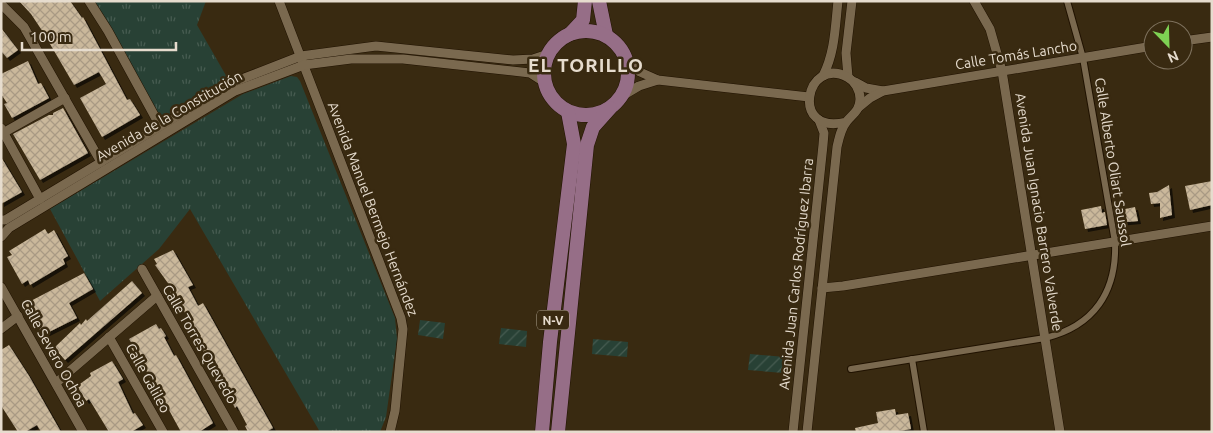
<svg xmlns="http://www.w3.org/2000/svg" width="1213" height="433" viewBox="0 0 1213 433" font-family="Ubuntu,sans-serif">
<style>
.park{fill:url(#park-tufts)}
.garden{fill:url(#garden-furrows)}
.building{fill:url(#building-cross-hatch);filter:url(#shadow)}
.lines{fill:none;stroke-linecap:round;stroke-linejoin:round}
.pedestrian-casing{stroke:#201200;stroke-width:8}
.minor-casing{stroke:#201200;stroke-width:10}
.primary-casing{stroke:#201200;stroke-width:15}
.pedestrian{stroke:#7a694f;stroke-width:6}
.minor{stroke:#7a694f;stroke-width:9}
.primary{stroke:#966e87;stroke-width:14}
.labels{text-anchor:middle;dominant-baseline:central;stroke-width:5;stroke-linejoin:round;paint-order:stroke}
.shield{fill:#392a11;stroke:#b2a795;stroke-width:1}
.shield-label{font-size:12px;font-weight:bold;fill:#e6dcce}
.street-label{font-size:14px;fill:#e6dcce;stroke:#392a11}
.district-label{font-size:19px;font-weight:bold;letter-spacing:1px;fill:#e6dcce;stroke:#392a11}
</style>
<defs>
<pattern id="park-tufts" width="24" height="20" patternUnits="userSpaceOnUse" patternTransform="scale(1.25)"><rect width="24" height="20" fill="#284135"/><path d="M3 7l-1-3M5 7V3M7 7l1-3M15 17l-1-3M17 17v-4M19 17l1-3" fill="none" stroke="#475c51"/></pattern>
<pattern id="garden-furrows" width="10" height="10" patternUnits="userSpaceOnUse" patternTransform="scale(1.25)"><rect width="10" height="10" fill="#284135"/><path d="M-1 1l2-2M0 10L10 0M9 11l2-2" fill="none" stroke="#475c51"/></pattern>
<pattern id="building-cross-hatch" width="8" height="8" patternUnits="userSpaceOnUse" patternTransform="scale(1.25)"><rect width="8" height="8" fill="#cab89b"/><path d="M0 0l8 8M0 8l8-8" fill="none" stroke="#a99a84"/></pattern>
<filter id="shadow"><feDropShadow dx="3" dy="3" stdDeviation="0" flood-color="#0009"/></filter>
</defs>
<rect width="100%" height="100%" fill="#392a11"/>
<g class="park">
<polygon points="94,1 206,1 197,25 228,79 161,119 113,31"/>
<polygon points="291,76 297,77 300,81 395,318 397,339 386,417 380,432 320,432 190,209 159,249 100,301 50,209 243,94"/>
</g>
<g class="garden">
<polygon points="420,320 445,323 443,339 418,335"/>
<polygon points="501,328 527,331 526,347 499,344"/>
<polygon points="593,339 628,342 627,357 592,354"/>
<polygon points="750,354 785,357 783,373 748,370"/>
</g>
<g class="building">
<polygon points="19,1 70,1 82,18 83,17 127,100 130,99 140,115 102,137 80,98 106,84 99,72 74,85 43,32 31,14"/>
<polygon points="1,28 18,50 7,58 1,51"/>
<polygon points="28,61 38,84 41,83 49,98 12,118 4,104 7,103 1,94 1,74"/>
<polygon points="63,108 88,153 40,180 13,134 49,115 53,115 53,113"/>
<polygon points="1,157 22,192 1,204"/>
<polygon points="1212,181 1212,205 1190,210 1185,186"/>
<polygon points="1169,185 1172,215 1160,218 1160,203 1151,204 1149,193 1157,192"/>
<polygon points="1101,206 1102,213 1105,212 1107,225 1085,229 1081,210"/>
<polygon points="1135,207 1138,221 1117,223 1115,211"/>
<polygon points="45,229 48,234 54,230 68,256 63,259 65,264 30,285 28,280 22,284 7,257 12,255 9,251"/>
<polygon points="173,250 193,285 188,287 198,306 203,303 273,428 266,432 248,432 245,426 247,425 237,406 235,408 231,400 232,398 230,393 222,380 220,381 215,373 217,372 207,353 205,354 200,346 202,345 192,326 190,327 185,319 187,318 185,313 177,300 175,301 170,292 172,291 170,286 155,265 157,264 154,259"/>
<polygon points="84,273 93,289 69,303 77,318 43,335 25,304"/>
<polygon points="132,281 142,293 65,360 54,348 80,323 81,325 86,319 87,321"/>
<polygon points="156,324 159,329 161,328 166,336 164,337 174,356 176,355 213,423 199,432 181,432 152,379 150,380 146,372 147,371 137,353 135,354 130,346 132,344 129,339"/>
<polygon points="9,345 29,376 61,432 41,432 37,425 25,432 18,432 2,407 1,350"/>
<polygon points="112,361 123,379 118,382 133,414 135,413 143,425 131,432 109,432 89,399 86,401 77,386 91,376 90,373"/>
<polygon points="895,409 896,415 908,413 911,429 893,432 856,432 855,428 878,423 876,412"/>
</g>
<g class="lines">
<g class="pedestrian-casing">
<g id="pedestrian">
<polyline points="912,359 924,432"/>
<path d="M851,369L1045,338C1094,326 1117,292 1115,242L1083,58L1067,1"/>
</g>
</g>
<g class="minor-casing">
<g id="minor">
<polyline points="89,1 108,31 160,126"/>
<polyline points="279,1 401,318 403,329 395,411 390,432"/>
<polyline points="974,1 990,29 1002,71 1060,432"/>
<polyline points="1,4 24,27 101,162"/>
<polyline points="1183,41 1212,37"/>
<polyline points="626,58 640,72 658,80 809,97"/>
<path d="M823,76C835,52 835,28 838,1"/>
<polyline points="848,77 846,53 852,1"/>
<polyline points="855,82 866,88 883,91"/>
<polyline points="622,96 639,86 658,80"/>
<polyline points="859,107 870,98 883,91 1153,46"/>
<polyline points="1,128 40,199"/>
<polyline points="1,134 65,98"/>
<polyline points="1,220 5,220 234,82 301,56 376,46 513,60 533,59 548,54"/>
<polyline points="1,237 9,228 235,91 304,65 351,59 403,59 530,73 544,82"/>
<polyline points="142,269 234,432"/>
<polyline points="1,287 83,432"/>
<polyline points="822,288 843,286 1212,226"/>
<polyline points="1,329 18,316"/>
<polyline points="109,337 163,432"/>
<polyline points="56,383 157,296"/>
<polyline points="793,432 823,145 824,133 819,120"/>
<path d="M807,432L837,147C839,138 841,128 847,121C853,114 860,110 860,99C860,90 855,81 847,77C806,55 789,136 846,122"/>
</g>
</g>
<g class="primary-casing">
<g id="primary">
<polyline points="599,1 606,35"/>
<circle cx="586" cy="73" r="42"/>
<polyline points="570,34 583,20 585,1"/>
<polyline points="542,432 550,342 574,144 568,112"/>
<polyline points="558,432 587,145 593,127 610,108"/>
</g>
</g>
<use href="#pedestrian" class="pedestrian"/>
<use href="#minor" class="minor"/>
<use href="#primary" class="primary"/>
</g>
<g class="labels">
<rect class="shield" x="537" y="310.5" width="32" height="19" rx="4"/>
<g class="shield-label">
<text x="553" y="320">N-V</text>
</g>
<g class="street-label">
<text transform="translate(1016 55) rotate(-9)">Calle Tomás Lancho</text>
<text transform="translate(169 116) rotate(-30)">Avenida de la Constitución</text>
<text transform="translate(1113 162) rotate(81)">Calle Alberto Oliart Saussol</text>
<text transform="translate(373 209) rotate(69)">Avenida Manuel Bermejo Hernández</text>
<text transform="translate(1039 212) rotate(81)">Avenida Juan Ignacio Barrero Valverde</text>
<text transform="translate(796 274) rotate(-84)">Avenida Juan Carlos Rodríguez Ibarra</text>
<text transform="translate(200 344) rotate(60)">Calle Torres Quevedo</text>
<text transform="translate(54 353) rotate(61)">Calle Severo Ochoa</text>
<text transform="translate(148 378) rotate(61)">Calle Galileo</text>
</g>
<g class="district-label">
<text x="586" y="65">EL TORILLO</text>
</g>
</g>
<rect width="1213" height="433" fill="none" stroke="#e6dcce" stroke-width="5"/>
<g transform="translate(1168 45) rotate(157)"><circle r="24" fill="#392a11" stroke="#7e715d"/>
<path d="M0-4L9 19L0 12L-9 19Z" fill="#7ed153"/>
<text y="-8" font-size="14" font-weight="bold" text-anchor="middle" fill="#e6dcce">N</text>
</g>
<path d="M22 42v8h154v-8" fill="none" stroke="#e6dcce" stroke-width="2.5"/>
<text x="30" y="42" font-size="15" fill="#e6dcce" stroke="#392a11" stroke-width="4" paint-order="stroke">100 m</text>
</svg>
